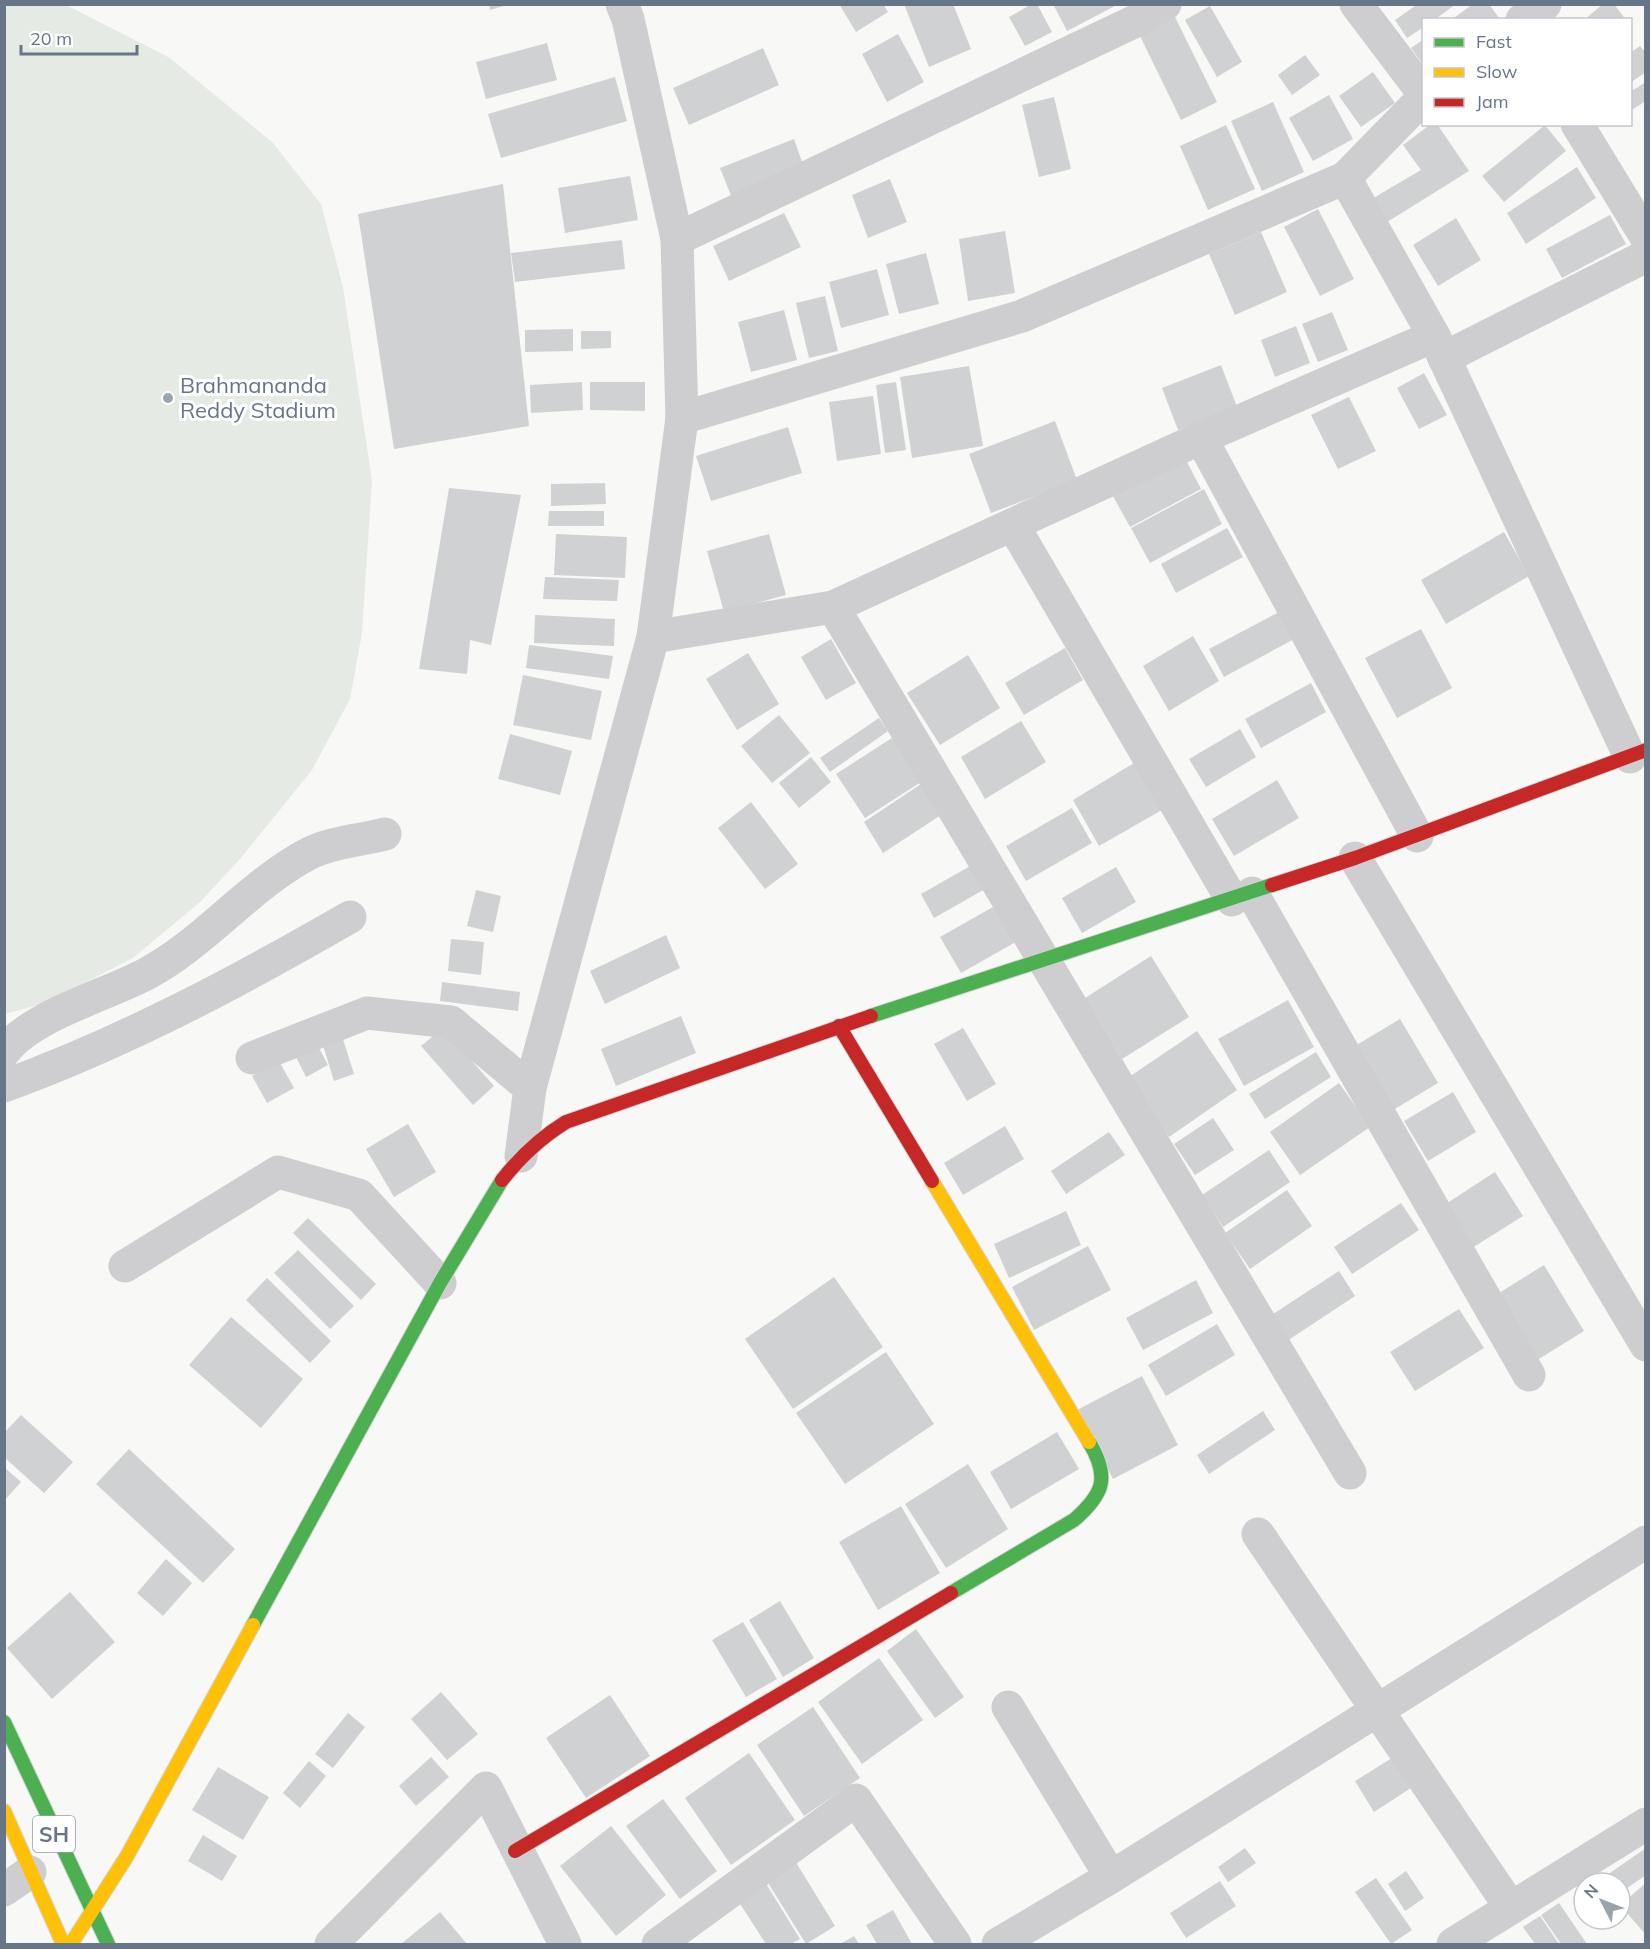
<svg xmlns="http://www.w3.org/2000/svg" width="1650" height="1949" viewBox="0 0 1650 1949" font-family="Mulish,sans-serif">
<style>
.green{fill:#e6eae4}
.building{fill:#d0d1d2}
.lines{fill:none;stroke-linecap:round;stroke-linejoin:round}
.fast-casing{stroke:#d5d6d7;stroke-width:16}
.slow-casing{stroke:#d5d6d7;stroke-width:16}
.jam-casing{stroke:#d5d6d7;stroke-width:16}
.street{stroke:#ceced0;stroke-width:33}
.fast{stroke:#4caf50;stroke-width:14}
.slow{stroke:#ffc107;stroke-width:14}
.jam{stroke:#c62828;stroke-width:14}
.poi-dot{fill:#9aa4ae;stroke:#fff;stroke-width:2}
.labels{text-anchor:middle;dominant-baseline:central;stroke-width:6;stroke-linejoin:round;paint-order:stroke}
.shield{fill:#fff;stroke:#959fab;stroke-width:1.5}
.shield-label{font-size:21px;font-weight:bold;fill:#677687}
.poi-label{font-size:22px;fill:#677687;stroke:#fff;text-anchor:start}
</style>
<rect width="100%" height="100%" fill="#f8f8f7"/>
<polygon class="green" points="5,5 66,5 170,58 273,143 321,204 343,287 372,481 362,633 350,699 312,770 240,859 200,902 133,958 45,1003 5,1014"/>
<g class="building">
<polygon points="489,4 507,4 507,5 490,10"/>
<polygon points="839,4 883,4 888,12 856,32"/>
<polygon points="904,4 953,4 971,49 929,67"/>
<polygon points="1032,4 1037,4 1052,32 1025,46 1009,17"/>
<polygon points="1053,4 1114,4 1115,6 1067,31"/>
<polygon points="1418,4 1456,4 1434,20 1424,20 1424,27 1407,38 1395,20"/>
<polygon points="1473,4 1489,4 1499,18 1451,20"/>
<polygon points="1603,4 1614,4 1626,20 1584,20"/>
<polygon points="1210,6 1242,62 1217,77 1185,20"/>
<polygon points="1175,17 1217,102 1181,120 1139,34"/>
<polygon points="898,34 924,82 887,102 862,54"/>
<polygon points="1424,39 1424,66 1411,48"/>
<polygon points="547,43 557,80 486,99 476,62"/>
<polygon points="1640,46 1646,53 1646,72 1630,83 1630,53"/>
<polygon points="763,48 779,85 689,125 673,88"/>
<polygon points="1305,55 1320,75 1292,95 1278,75"/>
<polygon points="1373,72 1395,103 1361,127 1339,96"/>
<polygon points="615,77 627,121 501,158 488,114"/>
<polygon points="1646,82 1646,101 1630,111 1630,92"/>
<polygon points="1329,95 1353,139 1313,161 1289,118"/>
<polygon points="1054,97 1071,169 1039,177 1022,105"/>
<polygon points="1273,102 1304,172 1262,191 1231,121"/>
<polygon points="1431,124 1437,124 1469,171 1384,224 1370,200 1421,170 1403,145"/>
<polygon points="1226,125 1255,189 1208,210 1180,146"/>
<polygon points="1545,125 1566,151 1504,202 1482,176"/>
<polygon points="794,139 805,170 732,198 720,168"/>
<polygon points="1577,167 1596,198 1526,244 1507,213"/>
<polygon points="630,176 638,220 565,233 558,188"/>
<polygon points="890,179 907,222 868,238 852,195"/>
<polygon points="503,184 529,426 394,449 358,214"/>
<polygon points="1318,209 1354,279 1320,296 1284,227"/>
<polygon points="784,213 801,247 729,281 713,246"/>
<polygon points="1610,215 1626,244 1562,278 1546,249"/>
<polygon points="1456,218 1481,260 1438,286 1413,245"/>
<polygon points="1005,231 1015,293 968,301 959,239"/>
<polygon points="1261,232 1287,292 1235,315 1209,254"/>
<polygon points="622,240 625,269 515,282 511,253"/>
<polygon points="926,253 939,304 899,314 886,264"/>
<polygon points="877,269 889,315 841,328 829,282"/>
<polygon points="825,296 838,351 809,358 796,303"/>
<polygon points="784,310 797,360 751,372 738,322"/>
<polygon points="1332,312 1348,350 1318,362 1302,324"/>
<polygon points="1296,326 1310,363 1275,377 1261,340"/>
<polygon points="573,329 573,351 525,352 525,330"/>
<polygon points="581,331 611,331 611,348 581,349"/>
<polygon points="1221,365 1237,407 1178,430 1162,388"/>
<polygon points="969,366 983,446 912,458 900,377"/>
<polygon points="1424,373 1447,415 1419,429 1397,388"/>
<polygon points="582,382 583,410 531,413 530,385"/>
<polygon points="590,382 645,382 645,411 590,410"/>
<polygon points="896,382 906,450 885,453 876,385"/>
<polygon points="873,396 881,454 837,461 829,402"/>
<polygon points="1349,397 1376,451 1338,469 1311,415"/>
<polygon points="1055,421 1077,480 991,513 969,454"/>
<polygon points="788,427 802,473 711,501 696,456"/>
<polygon points="1185,458 1201,489 1130,527 1113,496"/>
<polygon points="605,483 606,504 551,506 551,484"/>
<polygon points="449,488 521,495 491,645 470,640 467,674 419,669"/>
<polygon points="1204,489 1222,524 1150,563 1131,528"/>
<polygon points="549,511 604,511 604,526 548,526"/>
<polygon points="1227,528 1243,557 1176,593 1161,564"/>
<polygon points="1504,532 1529,576 1446,624 1421,580"/>
<polygon points="556,534 627,537 625,578 554,575"/>
<polygon points="769,534 786,595 724,612 707,551"/>
<polygon points="545,577 619,580 617,601 543,599"/>
<polygon points="1279,612 1294,639 1224,677 1209,649"/>
<polygon points="535,615 615,619 614,646 534,643"/>
<polygon points="1421,629 1452,688 1397,718 1365,658"/>
<polygon points="1193,636 1219,681 1169,711 1143,666"/>
<polygon points="831,639 856,683 826,700 801,657"/>
<polygon points="529,645 613,656 609,679 526,668"/>
<polygon points="1065,648 1083,680 1024,715 1005,683"/>
<polygon points="748,653 779,704 737,730 706,679"/>
<polygon points="968,655 1000,708 940,745 907,693"/>
<polygon points="523,675 602,691 591,740 513,725"/>
<polygon points="1311,683 1326,712 1261,748 1245,719"/>
<polygon points="779,715 810,753 772,783 741,746"/>
<polygon points="879,718 888,731 830,772 820,758"/>
<polygon points="1021,721 1046,762 985,799 961,757"/>
<polygon points="1240,729 1256,757 1206,787 1189,759"/>
<polygon points="510,734 572,751 560,795 498,779"/>
<polygon points="895,736 924,780 865,818 836,774"/>
<polygon points="811,757 831,782 799,808 779,783"/>
<polygon points="1134,763 1162,810 1099,846 1073,800"/>
<polygon points="1277,780 1299,818 1234,856 1212,819"/>
<polygon points="924,782 944,813 883,853 864,822"/>
<polygon points="751,802 798,864 765,889 718,828"/>
<polygon points="1072,808 1092,843 1026,881 1006,846"/>
<polygon points="972,865 985,889 934,918 921,894"/>
<polygon points="1116,867 1136,902 1082,933 1062,898"/>
<polygon points="476,890 501,896 493,932 467,926"/>
<polygon points="1000,903 1021,939 961,973 940,937"/>
<polygon points="666,935 680,968 605,1004 590,971"/>
<polygon points="451,939 484,942 481,975 448,971"/>
<polygon points="1151,956 1189,1017 1122,1059 1085,998"/>
<polygon points="442,982 520,992 518,1011 440,1001"/>
<polygon points="1288,1000 1314,1047 1244,1086 1218,1039"/>
<polygon points="681,1016 696,1053 616,1086 601,1049"/>
<polygon points="1400,1019 1438,1083 1393,1110 1355,1046"/>
<polygon points="443,1028 494,1086 473,1105 421,1046"/>
<polygon points="963,1028 996,1084 967,1101 934,1044"/>
<polygon points="1197,1031 1237,1090 1169,1137 1129,1077"/>
<polygon points="342,1036 354,1074 334,1081 322,1042"/>
<polygon points="316,1042 328,1065 306,1077 294,1053"/>
<polygon points="1316,1052 1331,1077 1265,1119 1249,1094"/>
<polygon points="279,1061 294,1088 267,1103 252,1076"/>
<polygon points="1339,1083 1370,1127 1300,1175 1270,1132"/>
<polygon points="1453,1092 1476,1132 1428,1161 1404,1121"/>
<polygon points="1213,1118 1234,1150 1195,1175 1174,1144"/>
<polygon points="408,1124 436,1172 394,1197 366,1149"/>
<polygon points="1005,1126 1024,1159 963,1195 944,1163"/>
<polygon points="1109,1132 1125,1155 1066,1194 1051,1171"/>
<polygon points="1269,1150 1290,1182 1223,1227 1202,1195"/>
<polygon points="1495,1172 1523,1216 1472,1248 1444,1205"/>
<polygon points="1287,1190 1312,1226 1250,1269 1225,1233"/>
<polygon points="1401,1203 1419,1230 1352,1274 1334,1247"/>
<polygon points="1066,1211 1081,1245 1009,1278 994,1244"/>
<polygon points="308,1218 376,1284 361,1300 293,1233"/>
<polygon points="1088,1246 1111,1290 1034,1330 1012,1287"/>
<polygon points="298,1250 354,1306 330,1329 274,1273"/>
<polygon points="1544,1265 1584,1331 1534,1362 1494,1296"/>
<polygon points="1339,1271 1355,1296 1287,1341 1270,1316"/>
<polygon points="834,1277 883,1347 793,1409 745,1339"/>
<polygon points="267,1278 331,1341 310,1363 246,1300"/>
<polygon points="1196,1280 1213,1313 1143,1350 1126,1318"/>
<polygon points="1459,1309 1484,1348 1415,1391 1390,1352"/>
<polygon points="231,1317 303,1379 261,1428 189,1365"/>
<polygon points="1217,1324 1235,1355 1166,1396 1148,1365"/>
<polygon points="886,1352 934,1424 845,1484 796,1413"/>
<polygon points="1142,1376 1178,1445 1113,1479 1077,1410"/>
<polygon points="1263,1411 1275,1430 1209,1474 1197,1455"/>
<polygon points="21,1415 73,1462 44,1493 4,1457 4,1433"/>
<polygon points="1057,1432 1079,1469 1011,1509 990,1472"/>
<polygon points="129,1449 235,1549 203,1583 96,1484"/>
<polygon points="968,1464 1008,1529 946,1568 905,1504"/>
<polygon points="4,1467 21,1482 4,1501"/>
<polygon points="901,1506 940,1573 878,1610 839,1542"/>
<polygon points="166,1559 192,1583 163,1616 137,1593"/>
<polygon points="70,1592 115,1642 52,1699 7,1648"/>
<polygon points="780,1601 814,1658 783,1677 749,1620"/>
<polygon points="743,1622 777,1679 746,1697 712,1640"/>
<polygon points="916,1629 964,1697 935,1718 887,1651"/>
<polygon points="879,1658 923,1720 862,1764 818,1702"/>
<polygon points="441,1692 478,1734 447,1760 411,1719"/>
<polygon points="610,1695 650,1756 586,1798 546,1738"/>
<polygon points="813,1707 860,1778 804,1816 757,1745"/>
<polygon points="348,1713 365,1727 333,1768 315,1754"/>
<polygon points="749,1753 795,1820 731,1865 685,1798"/>
<polygon points="431,1757 449,1777 416,1806 399,1786"/>
<polygon points="1392,1758 1411,1788 1374,1812 1355,1781"/>
<polygon points="309,1761 326,1776 300,1808 283,1793"/>
<polygon points="218,1767 269,1797 243,1840 192,1810"/>
<polygon points="663,1799 717,1871 680,1899 626,1826"/>
<polygon points="611,1826 666,1895 616,1936 560,1866"/>
<polygon points="203,1835 237,1856 222,1881 188,1861"/>
<polygon points="1245,1848 1256,1863 1228,1882 1218,1867"/>
<polygon points="1646,1848 1646,1875 1620,1893 1620,1883 1613,1883 1607,1875"/>
<polygon points="794,1859 835,1926 806,1944 765,1878"/>
<polygon points="1406,1871 1424,1898 1405,1911 1388,1884"/>
<polygon points="1376,1878 1412,1930 1391,1944 1355,1892"/>
<polygon points="1220,1881 1236,1906 1186,1938 1170,1913"/>
<polygon points="765,1882 800,1939 791,1944 766,1944 737,1899"/>
<polygon points="1646,1883 1646,1935 1620,1905"/>
<polygon points="1559,1903 1587,1944 1561,1944 1541,1915"/>
<polygon points="893,1910 912,1944 877,1944 866,1925"/>
<polygon points="440,1912 467,1944 401,1944"/>
<polygon points="1540,1916 1559,1944 1535,1944 1523,1927"/>
<polygon points="854,1936 859,1944 840,1944"/>
</g>
<g class="lines">
<g class="fast-casing">
<g id="fast">
<polyline points="871,1016 1272,885"/>
<path d="M951,1593L1074,1520C1104,1494 1110,1477 1089,1442"/>
<polyline points="253,1625 440,1283 502,1180"/>
<polyline points="4,1722 108,1944"/>
</g>
</g>
<g class="slow-casing">
<g id="slow">
<polyline points="932,1181 1089,1442"/>
<polyline points="4,1811 63,1944"/>
<polyline points="71,1944 127,1856 253,1625"/>
</g>
</g>
<g class="jam-casing">
<g id="jam">
<polyline points="1272,885 1355,858 1646,750"/>
<polyline points="839,1026 932,1181"/>
<path d="M502,1180C521,1156 540,1138 566,1122L871,1016"/>
<polyline points="515,1851 951,1593"/>
</g>
</g>
<g class="street">
<polyline points="1356,4 1424,94"/>
<polyline points="1522,20 1545,4"/>
<polyline points="1577,124 1646,237"/>
<polyline points="677,239 1144,17 1165,4"/>
<polyline points="1434,336 1630,757"/>
<polyline points="1444,358 1646,256"/>
<polyline points="682,418 1022,316 1345,178 1424,97"/>
<polyline points="1201,438 1417,836"/>
<polyline points="1013,525 1232,900"/>
<polyline points="833,607 1350,1473"/>
<polyline points="653,637 833,607 1201,438 1434,336 1345,178"/>
<polyline points="1355,858 1646,1345"/>
<polyline points="1252,893 1529,1375"/>
<path d="M4,1052C31,1015 105,996 146,974C206,942 250,884 310,853C332,842 362,840 385,834"/>
<polyline points="252,1058 367,1013 451,1022 530,1088"/>
<path d="M4,1086C125,1042 239,981 350,917"/>
<polyline points="521,1156 530,1088 653,637 682,418 677,239 628,19 622,4"/>
<polyline points="125,1266 278,1172 359,1195 440,1283"/>
<polyline points="1258,1534 1511,1908 1453,1944"/>
<polyline points="1008,1707 1111,1877"/>
<polyline points="4,1890 30,1872"/>
<polyline points="1511,1908 1646,1824"/>
<polyline points="331,1944 486,1788 565,1944"/>
<polyline points="658,1944 856,1800 955,1944"/>
<polyline points="998,1944 1111,1877 1646,1542"/>
</g>
<use href="#fast" class="fast"/>
<use href="#slow" class="slow"/>
<use href="#jam" class="jam"/>
</g>
<circle class="poi-dot" cx="168" cy="398" r="6"/>
<g class="labels">
<rect class="shield" x="33" y="1816" width="42" height="36" rx="4.5"/>
<g class="shield-label">
<text x="54" y="1834">SH</text>
</g>
<g class="poi-label">
<text x="180" y="385">Brahmananda<tspan x="180" dy="25">Reddy Stadium</tspan></text>
</g>
</g>
<rect width="1650" height="1949" fill="none" stroke="#677687" stroke-width="12"/>
<rect x="1422" y="18" width="210" height="108" fill="#ffffff" stroke="#c2c8cf" stroke-width="1.5"/>
<rect x="1434" y="38" width="30" height="9" fill="#4caf50" stroke="#c2c8cf" stroke-width="1.5"/>
<text x="1476" y="48" font-size="18" fill="#677687">Fast</text>
<rect x="1434" y="68" width="30" height="9" fill="#ffc107" stroke="#c2c8cf" stroke-width="1.5"/>
<text x="1476" y="78" font-size="18" fill="#677687">Slow</text>
<rect x="1434" y="98" width="30" height="9" fill="#c62828" stroke="#c2c8cf" stroke-width="1.5"/>
<text x="1476" y="108" font-size="18" fill="#677687">Jam</text>
<g transform="translate(1602 1901) rotate(312)"><circle r="28" fill="#ffffff" stroke="#c2c8cf" stroke-width="1.5"/>
<path d="M0-4.5L10 22L0 15L-10 22Z" fill="#9aa4ae"/>
<text y="-9" font-size="16" font-weight="bold" text-anchor="middle" fill="#677687">N</text>
</g>
<path d="M21 45v9h116v-9" fill="none" stroke="#677687" stroke-width="3"/>
<text x="30" y="45" font-size="18" fill="#677687" stroke="#ffffff" stroke-width="4.5" paint-order="stroke">20 m</text>
</svg>
